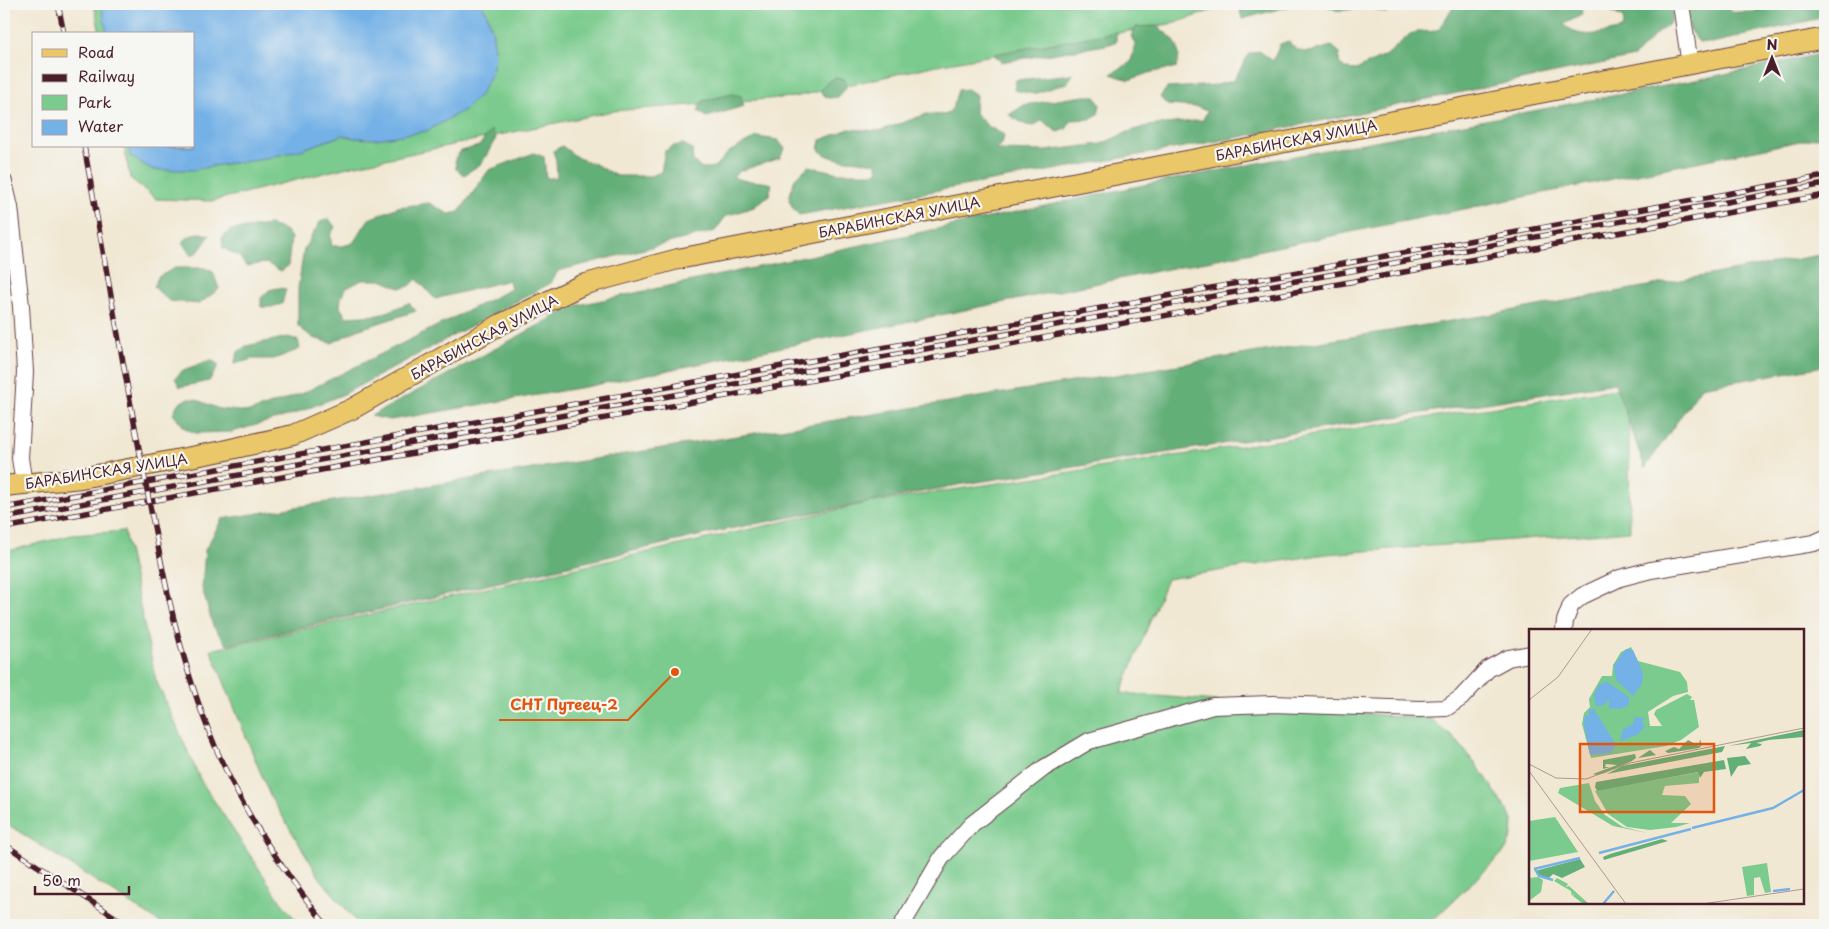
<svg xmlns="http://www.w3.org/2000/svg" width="1829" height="929" viewBox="0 0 1829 929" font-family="'Playpen Sans',sans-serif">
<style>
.green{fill:#7acb8d;stroke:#62755c}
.forest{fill:#63af78;stroke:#566752}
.water{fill:#73b1e6;stroke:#5e6888}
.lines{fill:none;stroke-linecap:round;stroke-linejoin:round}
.minor-casing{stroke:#633d44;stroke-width:18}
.major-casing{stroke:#633d44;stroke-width:22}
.minor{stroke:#fff;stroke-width:16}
.major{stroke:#eac769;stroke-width:20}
.rail-casing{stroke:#4a1f2b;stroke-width:5.5}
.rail{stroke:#f6f6f2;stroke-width:4;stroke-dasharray:11;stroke-linecap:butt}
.labels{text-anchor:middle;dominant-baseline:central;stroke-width:4.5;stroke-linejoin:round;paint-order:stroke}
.street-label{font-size:14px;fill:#4a1f2b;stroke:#f6f6f2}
.inset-river{fill:none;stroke:#73b1e6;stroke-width:2.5}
.inset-road{fill:none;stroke:#ae9890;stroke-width:1}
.view{fill:#e0560e;fill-opacity:0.15;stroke:#e0560e;stroke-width:2.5}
.inset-edge{fill:none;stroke:#4a1f2b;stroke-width:2.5}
.leader{fill:none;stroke:#e0560e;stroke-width:2}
.callout-dot{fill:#e0560e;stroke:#f6f6f2;stroke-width:2}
.callout-label{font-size:15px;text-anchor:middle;font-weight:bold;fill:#e0560e;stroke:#f6f6f2;stroke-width:4.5;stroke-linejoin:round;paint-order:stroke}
</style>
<rect width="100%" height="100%" fill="#f6f6f2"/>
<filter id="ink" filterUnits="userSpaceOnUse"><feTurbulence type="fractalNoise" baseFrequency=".02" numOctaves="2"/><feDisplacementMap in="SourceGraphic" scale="10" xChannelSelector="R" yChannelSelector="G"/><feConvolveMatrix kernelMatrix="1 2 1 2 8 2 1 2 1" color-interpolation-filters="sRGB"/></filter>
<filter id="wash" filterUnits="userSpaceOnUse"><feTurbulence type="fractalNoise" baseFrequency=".0096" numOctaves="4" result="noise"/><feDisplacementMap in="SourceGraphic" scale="20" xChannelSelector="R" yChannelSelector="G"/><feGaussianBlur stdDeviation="1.12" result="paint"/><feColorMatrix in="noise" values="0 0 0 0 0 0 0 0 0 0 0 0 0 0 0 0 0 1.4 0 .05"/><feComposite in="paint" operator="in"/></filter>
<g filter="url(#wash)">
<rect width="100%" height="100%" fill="#f1e8d3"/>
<g class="green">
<polygon points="94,4 1231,4 1175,23 942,64 794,97 613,111 352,166 212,201 156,199 130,178 124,146 194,146 194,34 100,34"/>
<polygon points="1628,387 1630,531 1326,554 1167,579 1121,693 1431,719 1457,741 1485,776 1513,820 1512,836 1506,850 1428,925 359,925 320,878 270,796 211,650 867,503"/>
<polygon points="124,531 156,680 201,781 281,902 300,925 164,925 4,822 4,552 72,535"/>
</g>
<g class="forest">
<polygon points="1257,4 1298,4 1242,19 1240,10"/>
<polygon points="1322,4 1390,4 1386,13 1369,7 1338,11"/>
<path d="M1455,4H1539L1547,6L1551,4H1577L1581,6L1582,15L1564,24C1578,41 1603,33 1622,29L1624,19L1605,7L1604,4H1670L1673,15L1669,24L1654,36L1634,57L1246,136L799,215L792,207L789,198L795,178L809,166L838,173H878L877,164C857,158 835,164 819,150L821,140L849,129L879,131L927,114L945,115L952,109L958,90L968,89L976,95L975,113L988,126L1004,135L1002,144L995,150L1045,151L1101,144L1128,132L1147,126L1203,120L1207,111L1197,107L1167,105L1160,97L1167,88L1217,85L1234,80L1249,54L1259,51L1273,61L1280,44L1289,41C1299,59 1315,50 1332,46L1340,53L1339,63L1346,69L1356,70L1388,54L1410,34L1420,31L1430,32L1439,29Z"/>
<polygon points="1685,4 1731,4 1729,9 1732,12 1752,12 1775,4 1810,5 1825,4 1825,17 1712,43 1699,42 1690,31"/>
<path d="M1156,26C1173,37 1183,45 1177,67L1148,73L1129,80L1111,74L1131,62L1135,44L1131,36L1136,27Z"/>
<polygon points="1116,32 1116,42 1106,45 1001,62 994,54"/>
<polygon points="1825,53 1825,136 585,387 390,420 371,416 574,306 1153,183 1696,80"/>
<polygon points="1073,74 1067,83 1034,94 1014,90 1016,80"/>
<polygon points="835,78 844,79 846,88 838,97 828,98 820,92 827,82"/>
<polygon points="732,94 741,96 744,106 707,117 698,111 703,101"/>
<polygon points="1084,96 1095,96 1100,105 1098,114 1090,119 1072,120 1066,129 1057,132 1042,120 1034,126 1026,125 1009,115 1024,105"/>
<polygon points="491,130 496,138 482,163 464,175 456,169 455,158 461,151 479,146"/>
<path d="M757,137L778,140L785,149L780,158L740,171L733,177C745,183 759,180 772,184L769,195L754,207L726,216L715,231L558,271L551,283L344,394L294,414L232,432L196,433L186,429L173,414L177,405L186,399H195L219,409L249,412L301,394L511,289L509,280L435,299L417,279L410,286L400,288L381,280H362L345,289L341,298L340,307L346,317L379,315L409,303L416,311L357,330L332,343L313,338L298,326V288L304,249L320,222L329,219L335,227L330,236L332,246H343L353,243L369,219L398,207L429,203L449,214L459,212L489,170L534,153L544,157L546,178H557L556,160L553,151L562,146L578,158L597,165L616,176H651L661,172L665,151L674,146L683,144L692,149L693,161L702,169L714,167L729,152Z"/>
<polygon points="269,225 285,230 291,238 288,266 281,271 266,263 246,266 240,257 223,248 222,237 231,230"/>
<polygon points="199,233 210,235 199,251 191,256 182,242 190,236"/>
<polygon points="1825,254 1825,366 1701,387 1645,468 1615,383 958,485 724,530 227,645 213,626 202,588 205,550 222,519 1488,315"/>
<polygon points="175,268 205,268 213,272 219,289 199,304 169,301 154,287 158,277"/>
<polygon points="278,288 286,289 282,304 271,307 261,307 261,298 269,290"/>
<polygon points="288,337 298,340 300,349 274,359 253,359 234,364 238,352 246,346"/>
<polygon points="211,360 219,365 209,381 180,387 175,378 183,370"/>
</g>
<polygon class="water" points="101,4 481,4 486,11 493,33 495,59 490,77 480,95 464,110 427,131 376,139 354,138 343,135 304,149 258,160 224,164 193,170 153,170 130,156 129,146 194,146 194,34 107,34"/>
</g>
<g filter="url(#ink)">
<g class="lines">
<g class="minor-casing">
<g id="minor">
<polyline points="1681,4 1690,65"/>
<polyline points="4,182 10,207 21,306 25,372 20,458 24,484"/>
<polyline points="1564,630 1565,621 1571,605 1582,596 1620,578 1651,570 1814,543 1825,538"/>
<polyline points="902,925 942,857 972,824 1044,768 1089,741 1213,706 1272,704 1420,709 1446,708 1461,698 1488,669 1508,658 1530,654"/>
</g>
</g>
<g class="major-casing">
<polyline id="major" points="4,486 81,478 222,451 293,435 352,409 501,324 557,297 582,285 678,259 1825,38"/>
</g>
<use href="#minor" class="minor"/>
<use href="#major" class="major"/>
<g class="rail-casing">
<g id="rail">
<polyline points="58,4 64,34"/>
<path d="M84,146C104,254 122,362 143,469C161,563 177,657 215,746C242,810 282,870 326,925"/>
<polyline points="4,508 1825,176"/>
<polyline points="4,518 1825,184"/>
<polyline points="4,528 1825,195"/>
<polyline points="4,844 127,925"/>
</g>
</g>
<use href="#rail" class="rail"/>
</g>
</g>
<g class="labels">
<g class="street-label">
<text transform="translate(1296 140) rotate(-11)">БАРАБИНСКАЯ УЛИЦА</text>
<text transform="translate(899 217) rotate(-11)">БАРАБИНСКАЯ УЛИЦА</text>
<text transform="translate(484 337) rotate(-28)">БАРАБИНСКАЯ УЛИЦА</text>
<text transform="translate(106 471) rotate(-9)">БАРАБИНСКАЯ УЛИЦА</text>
</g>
</g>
<g transform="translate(1529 629)">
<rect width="275" height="275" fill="#f1e8d3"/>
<path d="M102,18L109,32L151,43L158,53L159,63L144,67L119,83L121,97H133L125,85L127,81L158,65L163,68L161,71H165L170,98L152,111L137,117L62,129L53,95L55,84L61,78L60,70L73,47H83L84,36L92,23ZM170,143V154L136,157L133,166L156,167L162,175L142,194H161L147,198L121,201L98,198L79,185L66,162ZM60,154L66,172L76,186L94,198L118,204L84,197L29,164L31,159ZM26,188L49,223L0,232V192ZM238,234L242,263L236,264L231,248L225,249V266L218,267L213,238ZM9,248L14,251L12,263L0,272V249ZM28,249L39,255L37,258L40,257L60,275L53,274L44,267L46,264L43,267L42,262L25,252Z" fill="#7acb8d"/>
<path d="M275,101L274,108L227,112L240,111L227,114L233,115L231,117L217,120L222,114L199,117ZM171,110L173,116L170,119L109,129L121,121L127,126L139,124L136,122L145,118L150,120L159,111L170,117ZM196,117L193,123L78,145L93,137ZM106,125L107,129L103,132L76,144L68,146L64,145L88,136L77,135L76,138H81L74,140V131ZM216,127L222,135L209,137L202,148L198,129ZM195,131L197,140L175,143L171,149L169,143L68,162L66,158L67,153ZM133,210L139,212L75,231L74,228L81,225ZM51,230L56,238L33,249L24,245L20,249L12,247L6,242Z" fill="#63af78"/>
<path d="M97,20L104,21L114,44L113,55L104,67L87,51L85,36ZM77,52L100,68V75L92,80L80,79V69L76,76L67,77L65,66L69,57ZM60,80H65L87,116L82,124L61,126L55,96L56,86L60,87ZM106,88L115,89L113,94L116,98L108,106L91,112L94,100L104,95Z" fill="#73b1e6"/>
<path class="inset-river" d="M163,199L244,179L275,161M70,224L162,200M5,240L51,229M6,240L10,247L24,251M244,262L261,260M74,275L85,262"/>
<path class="inset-road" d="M0,71L29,48L63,0M0,135L27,149L57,150L101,134L275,99M0,142L97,275M173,275L275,260"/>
<path class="view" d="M51,115H185V183H51Z"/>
<rect width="275" height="275" class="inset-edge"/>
</g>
<path class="leader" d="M675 672L628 720H499"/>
<circle class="callout-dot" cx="675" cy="672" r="5"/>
<g class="callout-label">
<text x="564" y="710">СНТ Путеец-2</text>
</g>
<rect width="1829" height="929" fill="none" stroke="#f6f6f2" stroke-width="20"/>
<rect x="32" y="32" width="162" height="115" fill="#f6f6f2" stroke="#b1a0a2"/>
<rect x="42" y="49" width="25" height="8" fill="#eac769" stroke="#b1a0a2"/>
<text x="78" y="58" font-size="15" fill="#4a1f2b">Road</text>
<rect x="42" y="74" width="25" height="8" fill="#4a1f2b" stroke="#b1a0a2"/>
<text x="78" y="82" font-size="15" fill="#4a1f2b">Railway</text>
<rect x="42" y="95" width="25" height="15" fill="#7acb8d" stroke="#b1a0a2"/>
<text x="78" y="108" font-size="15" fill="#4a1f2b">Park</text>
<rect x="42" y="120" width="25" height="15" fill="#73b1e6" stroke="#b1a0a2"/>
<text x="78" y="132" font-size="15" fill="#4a1f2b">Water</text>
<g transform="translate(1772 58)" stroke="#f6f6f2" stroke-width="4" paint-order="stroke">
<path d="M0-4L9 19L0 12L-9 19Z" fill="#4a1f2b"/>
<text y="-8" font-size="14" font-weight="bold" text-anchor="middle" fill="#4a1f2b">N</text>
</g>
<path d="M35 886v8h94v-8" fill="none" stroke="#4a1f2b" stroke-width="2.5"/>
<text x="42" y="886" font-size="15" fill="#4a1f2b" stroke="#f6f6f2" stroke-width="4" paint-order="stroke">50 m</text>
</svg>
